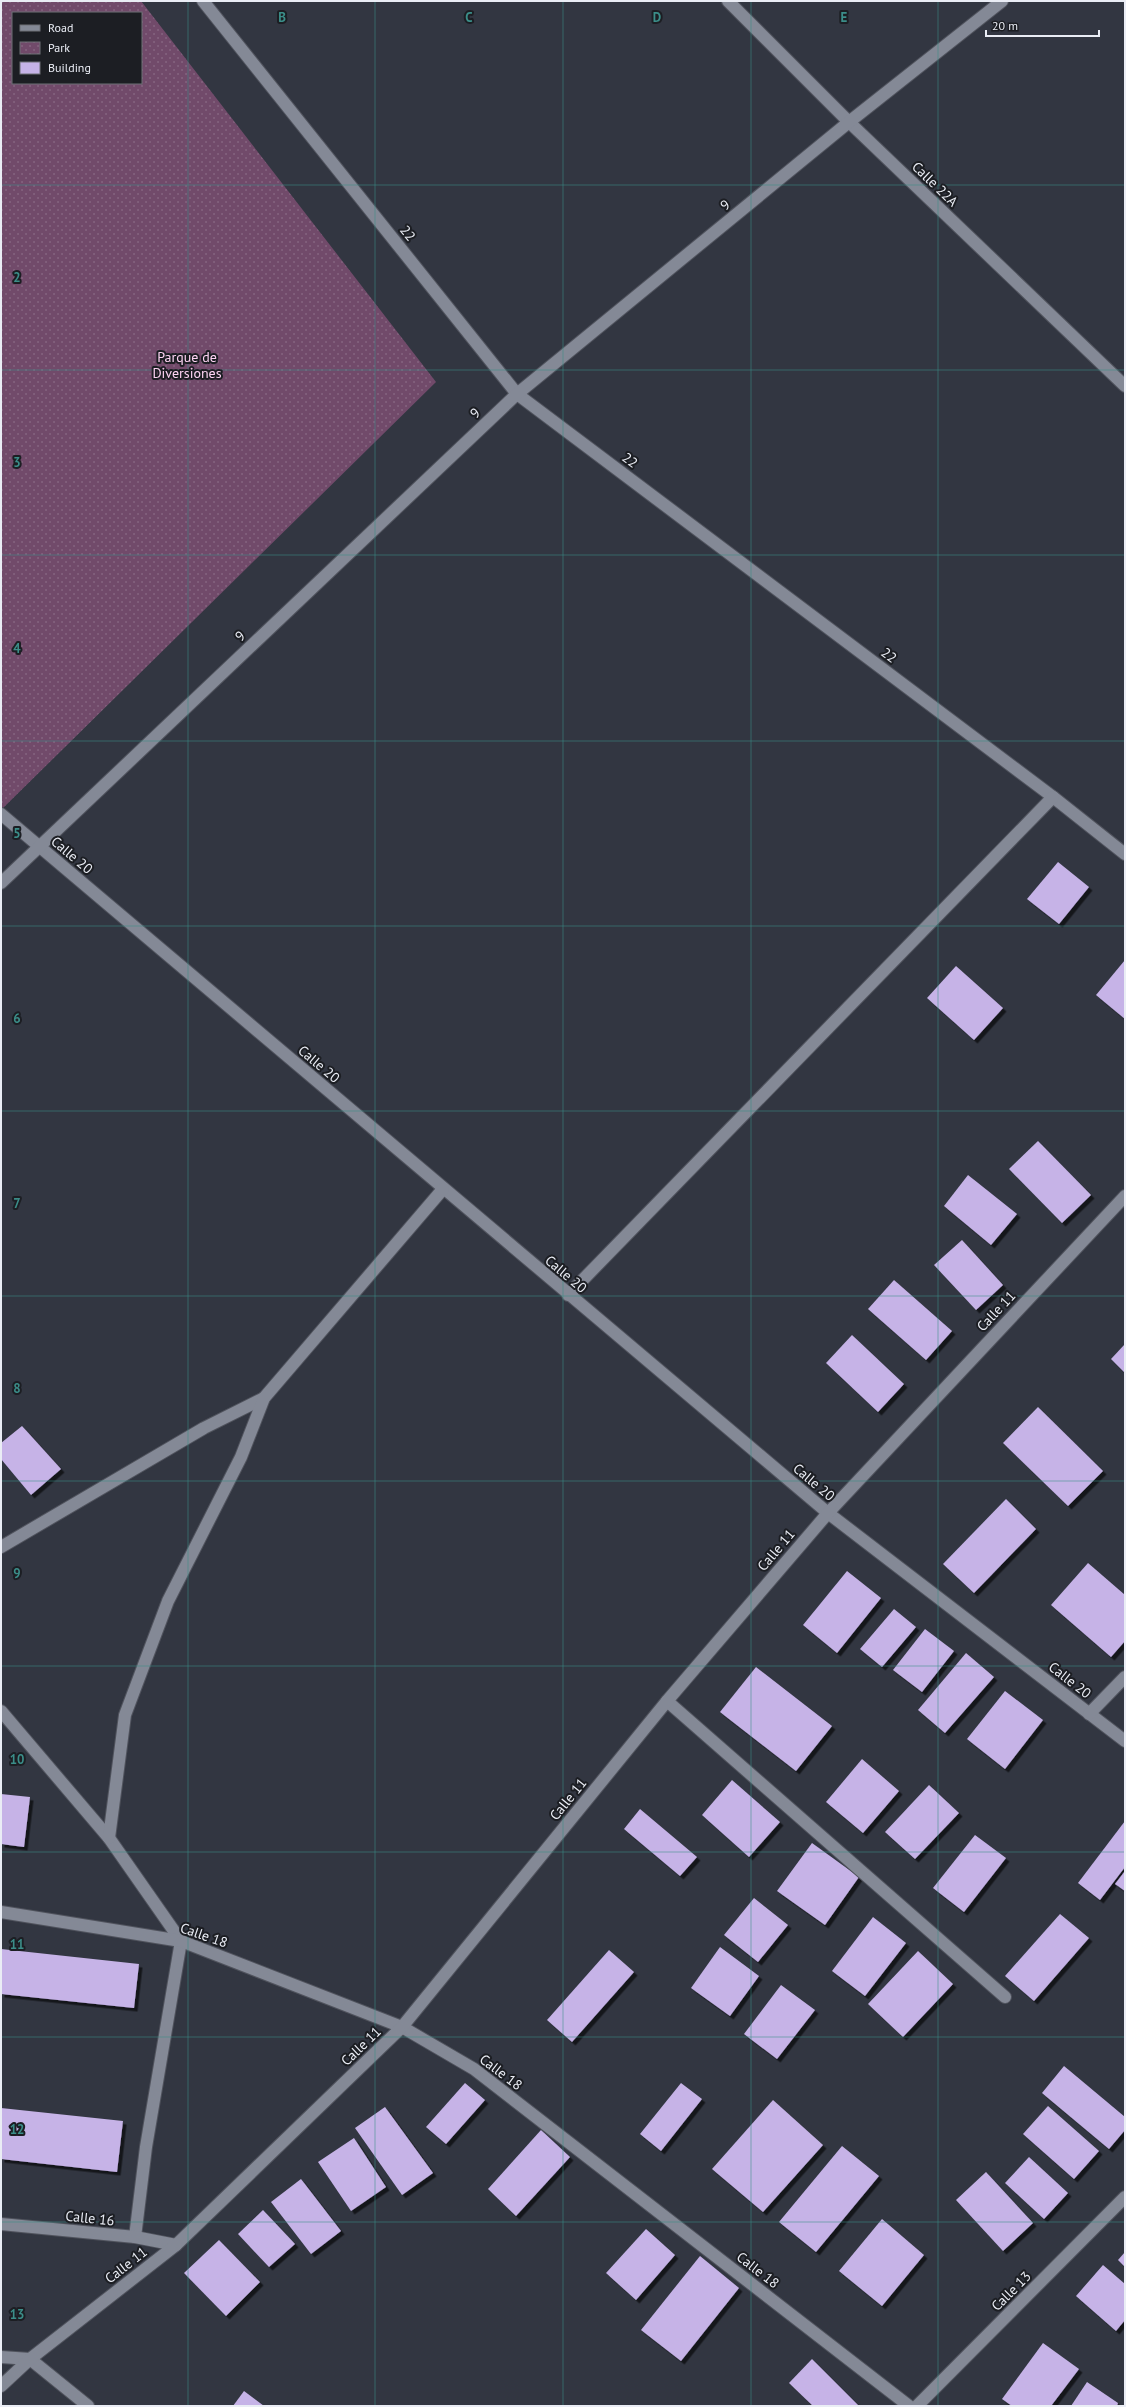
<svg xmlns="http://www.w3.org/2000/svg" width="1126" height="2407" viewBox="0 0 1126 2407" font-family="'PT Sans',sans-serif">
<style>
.park{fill:url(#park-dots);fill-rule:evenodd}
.building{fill:#c6b3e7;filter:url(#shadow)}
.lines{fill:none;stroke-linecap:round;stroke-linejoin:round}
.service-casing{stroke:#50535d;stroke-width:14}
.minor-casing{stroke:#50535d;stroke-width:14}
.service{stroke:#848996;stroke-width:12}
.minor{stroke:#848996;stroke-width:12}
.grid{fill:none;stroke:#3b8e89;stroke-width:1;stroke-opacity:0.55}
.labels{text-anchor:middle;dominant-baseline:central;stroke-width:4;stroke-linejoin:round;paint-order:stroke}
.street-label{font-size:14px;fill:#eaedf5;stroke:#1c1e23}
.park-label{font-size:14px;fill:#fdd3f3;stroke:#1c1e23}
.grid-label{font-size:13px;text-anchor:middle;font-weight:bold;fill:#3b8e89;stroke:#1c1e23;stroke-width:4;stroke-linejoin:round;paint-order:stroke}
</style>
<defs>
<pattern id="park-dots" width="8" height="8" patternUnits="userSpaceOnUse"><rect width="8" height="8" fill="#714a6a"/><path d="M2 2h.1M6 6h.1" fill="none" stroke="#856480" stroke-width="1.8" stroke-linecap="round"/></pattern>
<filter id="shadow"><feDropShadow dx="3.5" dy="3.5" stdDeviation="0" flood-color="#0009"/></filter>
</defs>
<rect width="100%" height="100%" fill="#323641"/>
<path class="park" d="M1,1H141L436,382L1,810ZM13,13H141V83H13Z"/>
<g class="building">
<polygon points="1058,862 1089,887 1059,924 1027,899"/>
<polygon points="1125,960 1125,1019 1096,995"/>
<polygon points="956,966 1003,1008 974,1040 927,998"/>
<polygon points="1038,1141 1091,1195 1062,1223 1009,1169"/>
<polygon points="968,1175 1017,1214 991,1245 944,1206"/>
<polygon points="962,1240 1003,1285 976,1310 934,1265"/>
<polygon points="894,1280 952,1331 926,1360 868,1309"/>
<polygon points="852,1335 904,1384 878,1412 826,1363"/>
<polygon points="1125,1344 1125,1373 1111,1359"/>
<polygon points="1038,1407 1103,1471 1068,1506 1003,1443"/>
<polygon points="22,1426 61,1469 31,1495 1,1459 1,1443"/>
<polygon points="1006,1499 1036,1529 974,1593 943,1564"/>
<polygon points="1088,1563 1125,1595 1125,1641 1111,1657 1051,1605"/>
<polygon points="847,1571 881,1598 837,1653 803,1625"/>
<polygon points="894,1609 916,1627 882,1667 860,1649"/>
<polygon points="925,1629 954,1651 922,1692 893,1670"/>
<polygon points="966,1653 994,1677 945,1733 918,1710"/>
<polygon points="756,1667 832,1726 796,1771 720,1712"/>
<polygon points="1005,1691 1043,1720 1005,1769 967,1739"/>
<polygon points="862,1759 899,1791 863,1833 826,1802"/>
<polygon points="732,1780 780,1822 749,1857 702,1815"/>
<polygon points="929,1785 959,1813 915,1859 885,1832"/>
<polygon points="1,1794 30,1797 24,1847 1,1844"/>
<polygon points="640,1809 697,1857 680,1876 624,1829"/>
<polygon points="1125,1821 1125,1867 1100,1900 1078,1883"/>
<polygon points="975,1835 1006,1858 964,1912 933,1888"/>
<polygon points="812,1843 859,1877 825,1925 777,1891"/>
<polygon points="1125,1871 1125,1891 1115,1884"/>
<polygon points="754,1898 788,1925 758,1962 724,1935"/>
<polygon points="1060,1914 1089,1938 1034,2001 1005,1976"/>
<polygon points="873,1917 906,1943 865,1996 832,1971"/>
<polygon points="720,1947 759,1976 730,2016 691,1988"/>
<polygon points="1,1949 139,1964 134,2008 1,1994"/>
<polygon points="609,1950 634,1972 572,2042 547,2020"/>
<polygon points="918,1951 953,1984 903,2037 868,2004"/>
<polygon points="781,1985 815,2010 777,2059 744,2034"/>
<polygon points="1064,2066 1125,2117 1125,2130 1109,2149 1042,2093"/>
<polygon points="465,2083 485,2100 446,2144 426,2127"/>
<polygon points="681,2083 702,2099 661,2151 640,2134"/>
<polygon points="773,2100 823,2145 763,2212 712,2169"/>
<polygon points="1048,2106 1099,2151 1074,2179 1023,2134"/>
<polygon points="385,2107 433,2173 402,2195 355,2128"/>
<polygon points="1,2108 123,2121 117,2172 1,2159"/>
<polygon points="541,2130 570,2157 516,2216 488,2189"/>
<polygon points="354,2138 386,2187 351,2211 318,2162"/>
<polygon points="842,2146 879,2176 816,2252 779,2222"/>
<polygon points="1029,2157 1068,2193 1044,2219 1005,2183"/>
<polygon points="986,2172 1033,2223 1003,2251 956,2200"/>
<polygon points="301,2179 341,2231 311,2254 271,2202"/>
<polygon points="263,2210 295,2244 269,2267 238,2234"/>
<polygon points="882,2219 924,2255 882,2306 839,2271"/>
<polygon points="646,2229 675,2255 636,2300 606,2273"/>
<polygon points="219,2240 260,2282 226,2316 184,2273"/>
<polygon points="1125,2252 1125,2267 1118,2260"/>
<polygon points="700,2256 739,2288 681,2361 641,2330"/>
<polygon points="1103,2265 1125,2284 1125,2320 1116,2331 1076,2296"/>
<polygon points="1043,2343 1079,2369 1051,2406 1012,2406 1002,2399"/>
<polygon points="812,2359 858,2405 856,2406 813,2406 789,2383"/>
<polygon points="1087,2382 1118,2403 1117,2406 1071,2406"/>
<polygon points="244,2391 264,2406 233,2406"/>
</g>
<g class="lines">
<g class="service-casing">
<g id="service">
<polyline points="135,2237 146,2147 181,1941"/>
<polyline points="1,2357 30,2359"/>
</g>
</g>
<g class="minor-casing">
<g id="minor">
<polyline points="203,1 517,394 1053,797 1125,854"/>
<polyline points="728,1 849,122 1125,386"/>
<polyline points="1,814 828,1513 1125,1741"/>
<polyline points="1,883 517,394 849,122 1002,1"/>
<polyline points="568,1295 1053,797"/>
<polyline points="1,1547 204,1428 264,1398"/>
<polyline points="667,1701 1005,1997"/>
<polyline points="1,1711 109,1838 181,1941"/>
<polyline points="1089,1714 1125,1677"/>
<polyline points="109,1838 125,1715 168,1601 241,1457 264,1398 443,1189"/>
<polyline points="1,1912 181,1941 402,2027 474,2069 909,2406"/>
<polyline points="1,2224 135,2237 176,2245"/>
<polyline points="30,2359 88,2406"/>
<polyline points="1,2386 30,2359 176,2245 402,2027 667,1701 828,1513 1125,1196"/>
<polyline points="917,2406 1125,2197"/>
</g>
</g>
<use href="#service" class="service"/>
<use href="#minor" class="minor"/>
</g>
<path class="grid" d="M188,1V2406M375,1V2406M563,1V2406M751,1V2406M938,1V2406M1,185H1125M1,370H1125M1,555H1125M1,741H1125M1,926H1125M1,1111H1125M1,1296H1125M1,1481H1125M1,1666H1125M1,1852H1125M1,2037H1125M1,2222H1125"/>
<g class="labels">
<g class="street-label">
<text transform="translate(935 184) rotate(44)">Calle 22A</text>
<text transform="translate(725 205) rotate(-39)">9</text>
<text transform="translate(408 233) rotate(51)">22</text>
<text transform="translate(475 413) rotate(-44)">9</text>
<text transform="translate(630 460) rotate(37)">22</text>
<text transform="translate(240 636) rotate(-44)">9</text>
<text transform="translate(889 655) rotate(37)">22</text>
<text transform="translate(72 855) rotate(40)">Calle 20</text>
<text transform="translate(319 1064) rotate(40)">Calle 20</text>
<text transform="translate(566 1274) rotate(40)">Calle 20</text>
<text transform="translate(996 1311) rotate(-47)">Calle 11</text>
<text transform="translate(814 1482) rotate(40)">Calle 20</text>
<text transform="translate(776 1550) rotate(-50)">Calle 11</text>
<text transform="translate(1070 1680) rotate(38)">Calle 20</text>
<text transform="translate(568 1799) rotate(-51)">Calle 11</text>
<text transform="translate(204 1935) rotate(19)">Calle 18</text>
<text transform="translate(361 2046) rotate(-44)">Calle 11</text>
<text transform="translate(501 2072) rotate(37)">Calle 18</text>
<text transform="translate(90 2218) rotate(6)">Calle 16</text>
<text transform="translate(126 2265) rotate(-38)">Calle 11</text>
<text transform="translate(758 2270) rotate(38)">Calle 18</text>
<text transform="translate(1011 2291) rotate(-45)">Calle 13</text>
</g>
<g class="park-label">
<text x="187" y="357">Parque de<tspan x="187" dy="16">Diversiones</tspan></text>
</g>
</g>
<g class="grid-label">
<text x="282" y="22">B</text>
<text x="469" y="22">C</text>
<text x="657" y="22">D</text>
<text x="844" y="22">E</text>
<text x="17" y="282">2</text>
<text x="17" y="467">3</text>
<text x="17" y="653">4</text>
<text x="17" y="838">5</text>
<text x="17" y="1023">6</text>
<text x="17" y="1208">7</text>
<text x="17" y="1393">8</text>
<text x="17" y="1578">9</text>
<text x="17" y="1764">10</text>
<text x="17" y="1949">11</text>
<text x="17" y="2134">12</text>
<text x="17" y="2319">13</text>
</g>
<rect width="1126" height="2407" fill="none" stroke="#eaedf5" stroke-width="4"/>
<rect x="12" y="12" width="130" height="72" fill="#1c1e23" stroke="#6e7177"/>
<rect x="20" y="25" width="20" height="6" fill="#848996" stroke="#6e7177"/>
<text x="48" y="32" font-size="12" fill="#eaedf5">Road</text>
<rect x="20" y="42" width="20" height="12" fill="url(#park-dots)" stroke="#6e7177"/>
<text x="48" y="52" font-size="12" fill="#eaedf5">Park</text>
<rect x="20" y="62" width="20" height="12" fill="#c6b3e7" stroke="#6e7177"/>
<text x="48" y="72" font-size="12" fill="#eaedf5">Building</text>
<path d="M986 30v6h113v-6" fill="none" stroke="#eaedf5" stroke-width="2"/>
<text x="992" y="30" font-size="12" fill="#eaedf5" stroke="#1c1e23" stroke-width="3" paint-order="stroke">20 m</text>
</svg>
